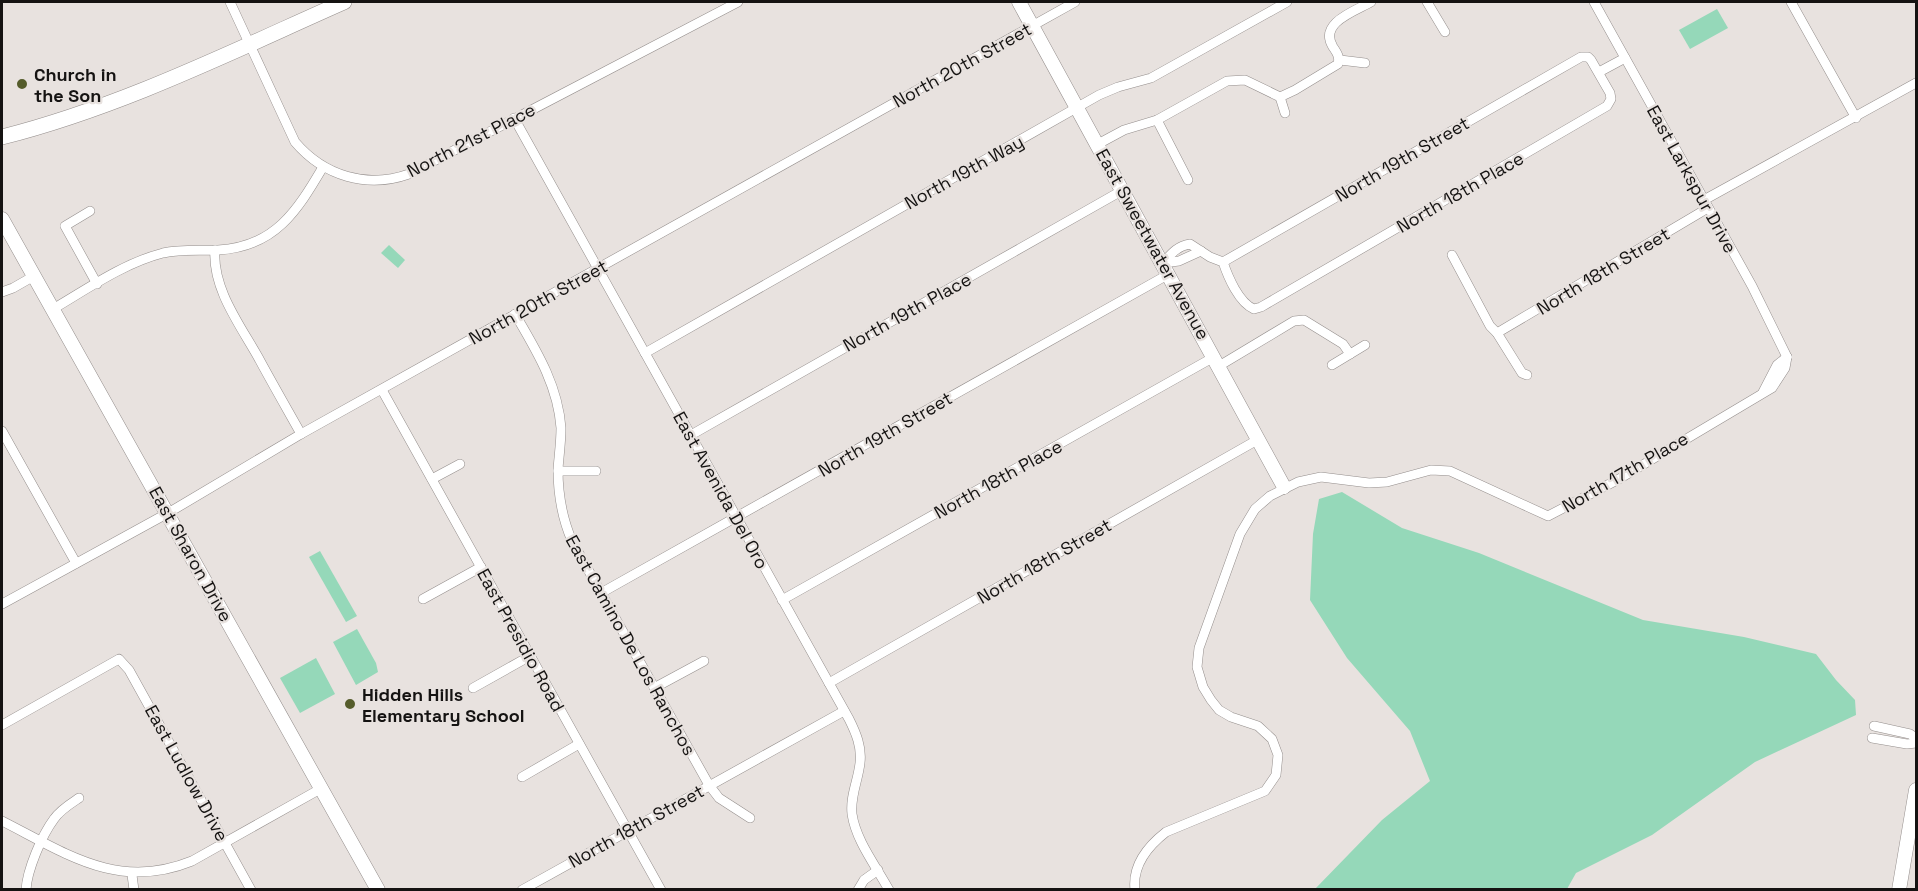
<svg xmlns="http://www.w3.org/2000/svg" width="1918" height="891" viewBox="0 0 1918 891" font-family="'Space Grotesk',sans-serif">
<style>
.green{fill:#95d8b9}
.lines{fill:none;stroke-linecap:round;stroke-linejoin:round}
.street-casing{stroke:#948e8c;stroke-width:10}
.secondary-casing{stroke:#948e8c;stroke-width:15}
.primary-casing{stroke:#948e8c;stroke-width:16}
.street{stroke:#fff;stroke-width:9}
.secondary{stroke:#fff;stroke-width:14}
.primary{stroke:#fff;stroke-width:15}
.poi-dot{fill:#555c2b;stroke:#e8e2df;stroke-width:2}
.labels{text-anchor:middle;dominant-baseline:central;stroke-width:4.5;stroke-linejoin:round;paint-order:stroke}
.street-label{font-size:18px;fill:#151312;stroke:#e8e2df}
.poi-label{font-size:18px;font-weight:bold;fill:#151312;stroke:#e8e2df;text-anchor:start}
</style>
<rect width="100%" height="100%" fill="#e8e2df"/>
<g class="green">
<polygon points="1717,9 1728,28 1690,49 1679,30"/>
<polygon points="389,245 405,260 398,268 381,253"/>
<polygon points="1342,492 1402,528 1479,553 1643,620 1744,637 1816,654 1836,680 1855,700 1856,715 1755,762 1652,835 1576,873 1567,889 1315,889 1382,820 1430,781 1410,731 1347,658 1310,600 1313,534 1319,499"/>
<polygon points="320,551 357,616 346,622 309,557"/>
<polygon points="357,629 376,663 378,672 356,685 333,642"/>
<polygon points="316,658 335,694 300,713 280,678"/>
</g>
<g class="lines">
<g class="street-casing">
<g id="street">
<path d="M230,2L295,142C324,176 367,189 409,174L738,2"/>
<polyline points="1427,2 1445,32"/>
<polyline points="1594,2 1752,286 1787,357"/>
<polyline points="1791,2 1856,118"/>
<polyline points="1340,60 1365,63"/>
<polyline points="1599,72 1625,58"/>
<polyline points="1280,97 1285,113"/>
<path d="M514,118L849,719C856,733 862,747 860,763C858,781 850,796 852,814C856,841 876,866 889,890"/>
<polyline points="1157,120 1188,180"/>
<path d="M1098,144L1124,130L1157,120L1227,81L1245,80L1280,97L1295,90L1338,64C1340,57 1337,53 1333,47C1318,23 1355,11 1371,2"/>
<polyline points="1704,200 1916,83"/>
<polyline points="90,211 65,226 97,284"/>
<path d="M215,250C212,288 240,325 258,357C272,383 287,409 301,434"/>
<polyline points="1452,255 1490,326 1497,333 1522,373 1527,375"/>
<path d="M1163,263C1171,254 1177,246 1190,244L1210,257L1223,262L1581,57H1588L1591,60L1610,93L1611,99L1607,106L1261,307L1254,309C1239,303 1228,277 1223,262"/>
<polyline points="1163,263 1179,261 1201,251"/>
<polyline points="2,292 13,288 34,276"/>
<path d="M53,309C87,289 124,263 163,253C181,249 199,251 218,250C275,247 297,211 323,167"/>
<path d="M515,314C536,350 558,385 561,428C561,442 559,456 558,469C558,494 562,518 572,541L709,785L719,798L750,818"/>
<polyline points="1497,333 1708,208"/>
<polyline points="645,353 1099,95 1118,87 1151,78 1287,2"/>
<polyline points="1332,365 1365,345"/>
<polyline points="1219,366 1294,321 1304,320 1343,344 1350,354"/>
<polyline points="382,390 661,890"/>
<polyline points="1763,392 1777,365 1787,357"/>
<polyline points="2,431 76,563"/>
<polyline points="691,435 1123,190"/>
<polyline points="558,471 596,471"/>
<polyline points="432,479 460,464"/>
<polyline points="601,593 1169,274"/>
<polyline points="423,599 481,567"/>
<polyline points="782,600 1214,357"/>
<polyline points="2,604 168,513 301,434 1075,2"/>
<polyline points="829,683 1259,439"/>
<polyline points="473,688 530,656"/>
<polyline points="654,688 704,661"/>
<polyline points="2,725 119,659 129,670 251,890"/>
<polyline points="1874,726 1910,734 1916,738"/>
<polyline points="1872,738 1907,744 1916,743"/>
<polyline points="522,777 579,744"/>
<path d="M2,821C67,854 118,891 192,861L322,788"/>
<polyline points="132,875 134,890"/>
<path d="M26,890C27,870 42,835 54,819C60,810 70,804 79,798"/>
<polyline points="522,890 844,711"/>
<polyline points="858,890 864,880 878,870"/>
<path d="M1135,890C1132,865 1148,846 1166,832L1265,791L1276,775L1278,755L1272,739L1258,726L1231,717L1219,710L1211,700L1203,687L1197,667L1199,648L1240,534L1255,509L1270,496L1298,482L1321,477L1369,483L1387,482L1431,470L1450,471L1548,516L1619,479L1772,388L1785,368L1787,357"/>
</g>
</g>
<g class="secondary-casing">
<g id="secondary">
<polyline points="1019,2 1284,487"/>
<polyline points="2,219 378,890"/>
<polyline points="1899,890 1916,790"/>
</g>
</g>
<g class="primary-casing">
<path id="primary" d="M2,137C121,107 233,51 344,2"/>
</g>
<use href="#street" class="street"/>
<use href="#secondary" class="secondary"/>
<use href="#primary" class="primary"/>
</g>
<g class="poi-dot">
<circle cx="22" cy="84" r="6"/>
<circle cx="350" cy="704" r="6"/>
</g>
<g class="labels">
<g class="street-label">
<text transform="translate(962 65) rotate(-29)">North 20th Street</text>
<text transform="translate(471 140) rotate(-27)">North 21st Place</text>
<text transform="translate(1402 159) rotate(-30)">North 19th Street</text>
<text transform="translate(964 172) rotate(-29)">North 19th Way</text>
<text transform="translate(1692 179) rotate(61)">East Larkspur Drive</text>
<text transform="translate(1460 192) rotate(-30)">North 18th Place</text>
<text transform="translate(1153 244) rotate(61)">East Sweetwater Avenue</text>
<text transform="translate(1603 271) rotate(-31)">North 18th Street</text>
<text transform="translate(538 302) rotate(-29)">North 20th Street</text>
<text transform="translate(907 312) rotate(-29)">North 19th Place</text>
<text transform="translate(885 434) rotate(-30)">North 19th Street</text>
<text transform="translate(1625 472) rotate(-30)">North 17th Place</text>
<text transform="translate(998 479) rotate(-29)">North 18th Place</text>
<text transform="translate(721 490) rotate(61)">East Avenida Del Oro</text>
<text transform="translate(191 554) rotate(61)">East Sharon Drive</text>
<text transform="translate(1044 561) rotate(-30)">North 18th Street</text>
<text transform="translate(521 640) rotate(61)">East Presidio Road</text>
<text transform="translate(631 645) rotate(61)">East Camino De Los Ranchos</text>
<text transform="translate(187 773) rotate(61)">East Ludlow Drive</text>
<text transform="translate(636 826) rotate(-29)">North 18th Street</text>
</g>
<g class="poi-label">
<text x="34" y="74">Church in<tspan x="34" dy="21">the Son</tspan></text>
<text x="362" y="694">Hidden Hills<tspan x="362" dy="21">Elementary School</tspan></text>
</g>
</g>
<rect width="1918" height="891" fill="none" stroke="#151312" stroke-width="6"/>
</svg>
